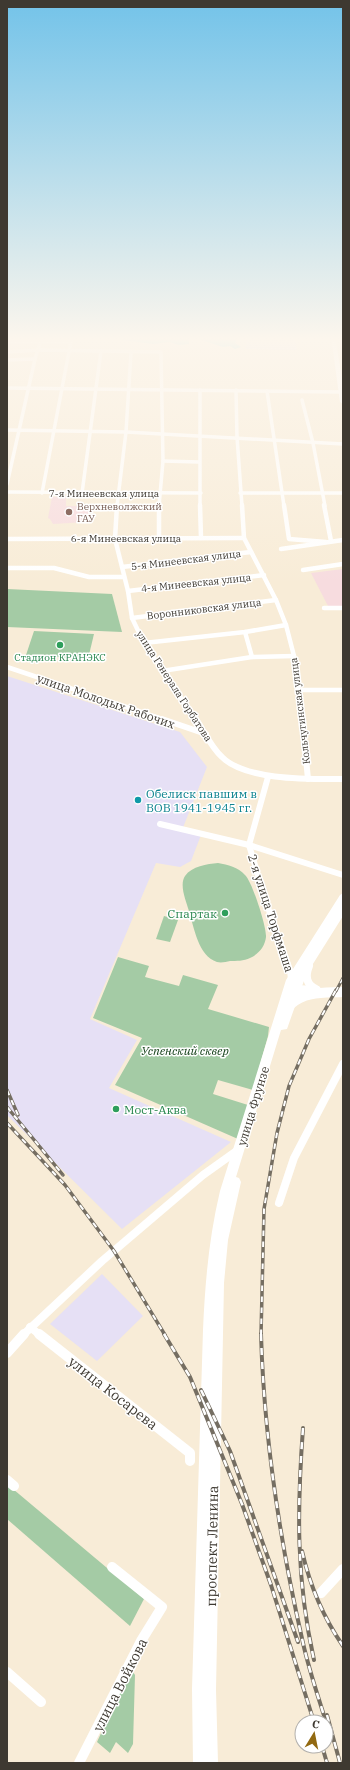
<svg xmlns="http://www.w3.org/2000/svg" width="350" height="1770" viewBox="0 0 350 1770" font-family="'IBM Plex Serif',serif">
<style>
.industrial{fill:#e6e0f5}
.education{fill:#f7dcdf}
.green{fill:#a4cba5}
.water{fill:#64d9ea}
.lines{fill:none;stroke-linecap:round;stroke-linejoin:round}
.minor-far4{stroke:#fff;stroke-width:3.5}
.minor-far3{stroke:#fff;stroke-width:4.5}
.minor-far2{stroke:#fff;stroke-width:6}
.minor-far1{stroke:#fff;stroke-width:8}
.minor{stroke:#fff;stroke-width:10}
.major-far1{stroke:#fff;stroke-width:8}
.major{stroke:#fff;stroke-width:10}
.highway{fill:#fff;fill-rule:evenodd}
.rail-far2-casing{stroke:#756e62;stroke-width:3}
.rail-far1-casing{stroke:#756e62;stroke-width:3.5}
.rail-casing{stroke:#756e62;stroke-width:4}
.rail-far2{stroke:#fff;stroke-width:1.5;stroke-dasharray:4.5;stroke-linecap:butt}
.rail-far1{stroke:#fff;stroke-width:2;stroke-dasharray:5.5;stroke-linecap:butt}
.rail{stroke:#fff;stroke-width:2.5;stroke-dasharray:7;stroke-linecap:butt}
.education-dot{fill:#8d6e63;stroke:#fff;stroke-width:1.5}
.leisure-dot{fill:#2e9e5b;stroke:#fff;stroke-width:1.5}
.culture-dot{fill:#0f9aa8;stroke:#fff;stroke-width:1.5}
.labels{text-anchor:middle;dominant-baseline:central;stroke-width:3;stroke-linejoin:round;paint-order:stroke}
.far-street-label{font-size:10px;fill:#3e3931;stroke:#fff}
.far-education-label{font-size:10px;fill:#785e54;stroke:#fff;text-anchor:start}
.far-leisure-label{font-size:10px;fill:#27864d;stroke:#fff}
.street-label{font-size:12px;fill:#3e3931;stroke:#fff}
.culture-label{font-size:12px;fill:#0d838f;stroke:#fff;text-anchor:start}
.leisure-label{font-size:12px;fill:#27864d;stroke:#fff;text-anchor:end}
.park-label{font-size:12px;font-style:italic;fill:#134018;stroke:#fff}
.near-street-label{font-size:14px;fill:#3e3931;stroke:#fff}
</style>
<rect width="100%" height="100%" fill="#f8ecd7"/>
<g class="industrial">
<polygon points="247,336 281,336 295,340 297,350 246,349"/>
<polygon points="7,676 180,732 207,767 182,830 201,835 191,861 180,867 156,863 90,1019 137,1040 109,1088 231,1142 122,1229 7,1115"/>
<polygon points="102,1274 143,1316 97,1361 50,1324"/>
</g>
<g class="education">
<polygon points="52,497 66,497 66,506 89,506 87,522 53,524 50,519 48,518"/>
<polygon points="343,569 343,606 328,606 311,573"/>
</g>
<g class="green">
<polygon points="7,589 112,594 122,632 7,627"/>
<polygon points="34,631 94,634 88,659 26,655"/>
<path d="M218,863C228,865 238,867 245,875C252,881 267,928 266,937C265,946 259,954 250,958C244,961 236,961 230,961C226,962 221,963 217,962C198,956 194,927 189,911C186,901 179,885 185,876C192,866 207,864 218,863Z"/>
<polygon points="164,916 178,920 170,942 156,939"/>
<polygon points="118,957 149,966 145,977 179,986 183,975 218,985 208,1009 269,1027 268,1036 253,1090 218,1080 213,1094 248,1105 238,1139 115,1085 142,1038 93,1018"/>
<polygon points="7,1484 144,1599 130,1626 7,1519"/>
<polygon points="133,1672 135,1675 133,1744 128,1753 116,1742 110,1753 97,1742 128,1675"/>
</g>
<polygon class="water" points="123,336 239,336 235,343 241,347 235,349 230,346 223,347 192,337 189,340 189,344 179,345 169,342 153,344 122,340"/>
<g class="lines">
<g class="minor-far4">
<polyline points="7,342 71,342"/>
<polyline points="7,352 39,350 161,352 163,461 159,506"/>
<polyline points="7,360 35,359"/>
<polyline points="7,388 342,392"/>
<polyline points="200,390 200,506"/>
<polyline points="236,390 237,437 242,506"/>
<polyline points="267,391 284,506"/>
<polyline points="302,400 313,443 325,506"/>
<polyline points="7,430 126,432 343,444"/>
<polyline points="163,461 199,462"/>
<polyline points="7,484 35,359 42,336"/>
<polyline points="7,492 201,493"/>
<polyline points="42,493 72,336"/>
<polyline points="82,493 101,351"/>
<polyline points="240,493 343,493"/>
<polyline points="117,506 126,432 131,352"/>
</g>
<g class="minor-far3">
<polyline points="117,505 115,539 128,591 132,618 144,643 196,720"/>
<polyline points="159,505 159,538"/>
<polyline points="200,505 201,538"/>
<polyline points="242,505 244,538 276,600 286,625 294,656 302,720"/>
<polyline points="284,505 289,539 326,542"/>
<polyline points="324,505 331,541"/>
<polyline points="8,539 244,538"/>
<polyline points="281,549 343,540"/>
<polyline points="122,567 251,552"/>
<polyline points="7,568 54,568 89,577 124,577"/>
<polyline points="303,570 343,564"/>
<polyline points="128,591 264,575"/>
<polyline points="324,608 343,608"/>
<polyline points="132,618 276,600"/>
<polyline points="245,632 252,657"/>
<polyline points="144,643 245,632 286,625"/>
<polyline points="7,667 165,720"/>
<polyline points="162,671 252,657 294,656"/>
<polyline points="299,690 343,690"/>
</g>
<g class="minor-far2">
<polyline points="162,719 206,734"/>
<path d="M196,719C204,731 211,747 222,757C246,781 311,779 343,779"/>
<polyline points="302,719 308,779"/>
<polyline points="268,777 249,845 265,899 290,970 291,980"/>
<polyline points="160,824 249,845 343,875"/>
</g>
<g class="minor-far1">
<polyline points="279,1203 294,1158 343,1064"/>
<polyline points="30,1327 40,1335"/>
<polyline points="23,1335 102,1261 203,1175 238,1150"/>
</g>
<g class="minor">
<polyline points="39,1334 190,1453 190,1461"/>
<polyline points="7,1353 24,1334"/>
<polyline points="7,1480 14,1486"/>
<polyline points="321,1593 343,1569"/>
<polyline points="7,1672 41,1702"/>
<polyline points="79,1763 141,1641 162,1607 112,1567"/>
</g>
<g class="major-far1">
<path d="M309,966C305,976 306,984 316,989"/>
<polyline points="292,991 295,989 317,990"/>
</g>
<path class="major" d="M291,1004C305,991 325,993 343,992"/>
<g class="highway">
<polygon points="331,336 335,336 343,385 343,404 340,402"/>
<path d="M343,893V916L306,975L287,1029L281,1030L236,1177L239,1178L241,1182L228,1240L224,1283L216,1690L218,1763H193L192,1689L203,1330C205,1283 209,1237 220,1191L286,980L340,895Z"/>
</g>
<g class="rail-far2-casing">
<polyline id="rail-far2" points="336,991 343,978"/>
</g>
<g class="rail-far1-casing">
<g id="rail-far1">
<polyline points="7,1090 18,1115"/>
<polyline points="7,1107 63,1175"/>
<polyline points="7,1123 65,1185 114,1251 165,1335"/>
<polyline points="261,1335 264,1209 277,1133 289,1086 309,1039 336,990"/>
</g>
</g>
<g class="rail-casing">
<g id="rail">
<polyline points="164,1334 190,1377 242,1504 271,1585 314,1722"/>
<path d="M261,1334C264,1438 280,1542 303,1643C309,1670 318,1696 326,1722"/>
<polyline points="201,1390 230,1451 298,1642"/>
<path d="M303,1428C297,1510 296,1579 314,1660"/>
<path d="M302,1551C310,1586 323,1617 343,1646"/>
<polyline points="327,1715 340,1763"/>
<polyline points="322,1746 327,1763"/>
</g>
</g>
<use href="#rail-far2" class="rail-far2"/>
<use href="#rail-far1" class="rail-far1"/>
<use href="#rail" class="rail"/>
</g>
<linearGradient id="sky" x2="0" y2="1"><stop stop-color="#73c3e9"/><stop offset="0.58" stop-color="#fcf6ed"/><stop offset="1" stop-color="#fcf6ed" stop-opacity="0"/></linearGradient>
<rect width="350" height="584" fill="url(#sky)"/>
<circle class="education-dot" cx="69" cy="512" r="4"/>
<g class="leisure-dot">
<circle cx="60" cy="645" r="4"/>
<circle cx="225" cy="913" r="4"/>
<circle cx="116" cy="1109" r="4"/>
</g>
<circle class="culture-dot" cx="138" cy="800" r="4"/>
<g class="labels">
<g class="far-street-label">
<text x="104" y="493">7-я Минеевская улица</text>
<text x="126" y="538">6-я Минеевская улица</text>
<text transform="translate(186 560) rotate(-7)">5-я Минеевская улица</text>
<text transform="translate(196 583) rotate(-6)">4-я Минеевская улица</text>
<text transform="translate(204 609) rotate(-7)">Воронниковская улица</text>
<text transform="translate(174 686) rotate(57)">улица Генерала Горбатова</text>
<text transform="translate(300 711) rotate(-97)">Кольчугинская улица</text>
</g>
<g class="far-education-label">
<text x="77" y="506">Верхневолжский<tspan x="77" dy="12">ГАУ</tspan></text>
</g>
<g class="far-leisure-label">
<text x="60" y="657">Стадион КРАНЭКС</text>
</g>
<g class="street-label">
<text transform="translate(106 701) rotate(19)">улица Молодых Рабочих</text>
<text transform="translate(271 913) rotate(72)">2-я улица Торфмаша</text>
<text transform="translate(253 1106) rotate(-73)">улица Фрунзе</text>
</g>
<g class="culture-label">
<text x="146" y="793">Обелиск павшим в<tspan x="146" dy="14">ВОВ 1941-1945 гг.</tspan></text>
</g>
<g class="leisure-label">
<text x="217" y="913">Спартак</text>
<text x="124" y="1109" text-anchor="start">Мост-Аква</text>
</g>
<g class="park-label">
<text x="185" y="1050">Успенский сквер</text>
</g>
<g class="near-street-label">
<text transform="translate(113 1393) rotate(38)">улица Косарева</text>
<text transform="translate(212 1546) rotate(-89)">проспект Ленина</text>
<text transform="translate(120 1685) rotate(-63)">улица Войкова</text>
</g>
</g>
<rect width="350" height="1770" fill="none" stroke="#3e3931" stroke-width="16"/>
<g transform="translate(314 1734) rotate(10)"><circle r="19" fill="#ffffff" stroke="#b2b0ad"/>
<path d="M0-3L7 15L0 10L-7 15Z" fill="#926911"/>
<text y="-6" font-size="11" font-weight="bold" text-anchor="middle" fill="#3e3931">С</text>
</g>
</svg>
